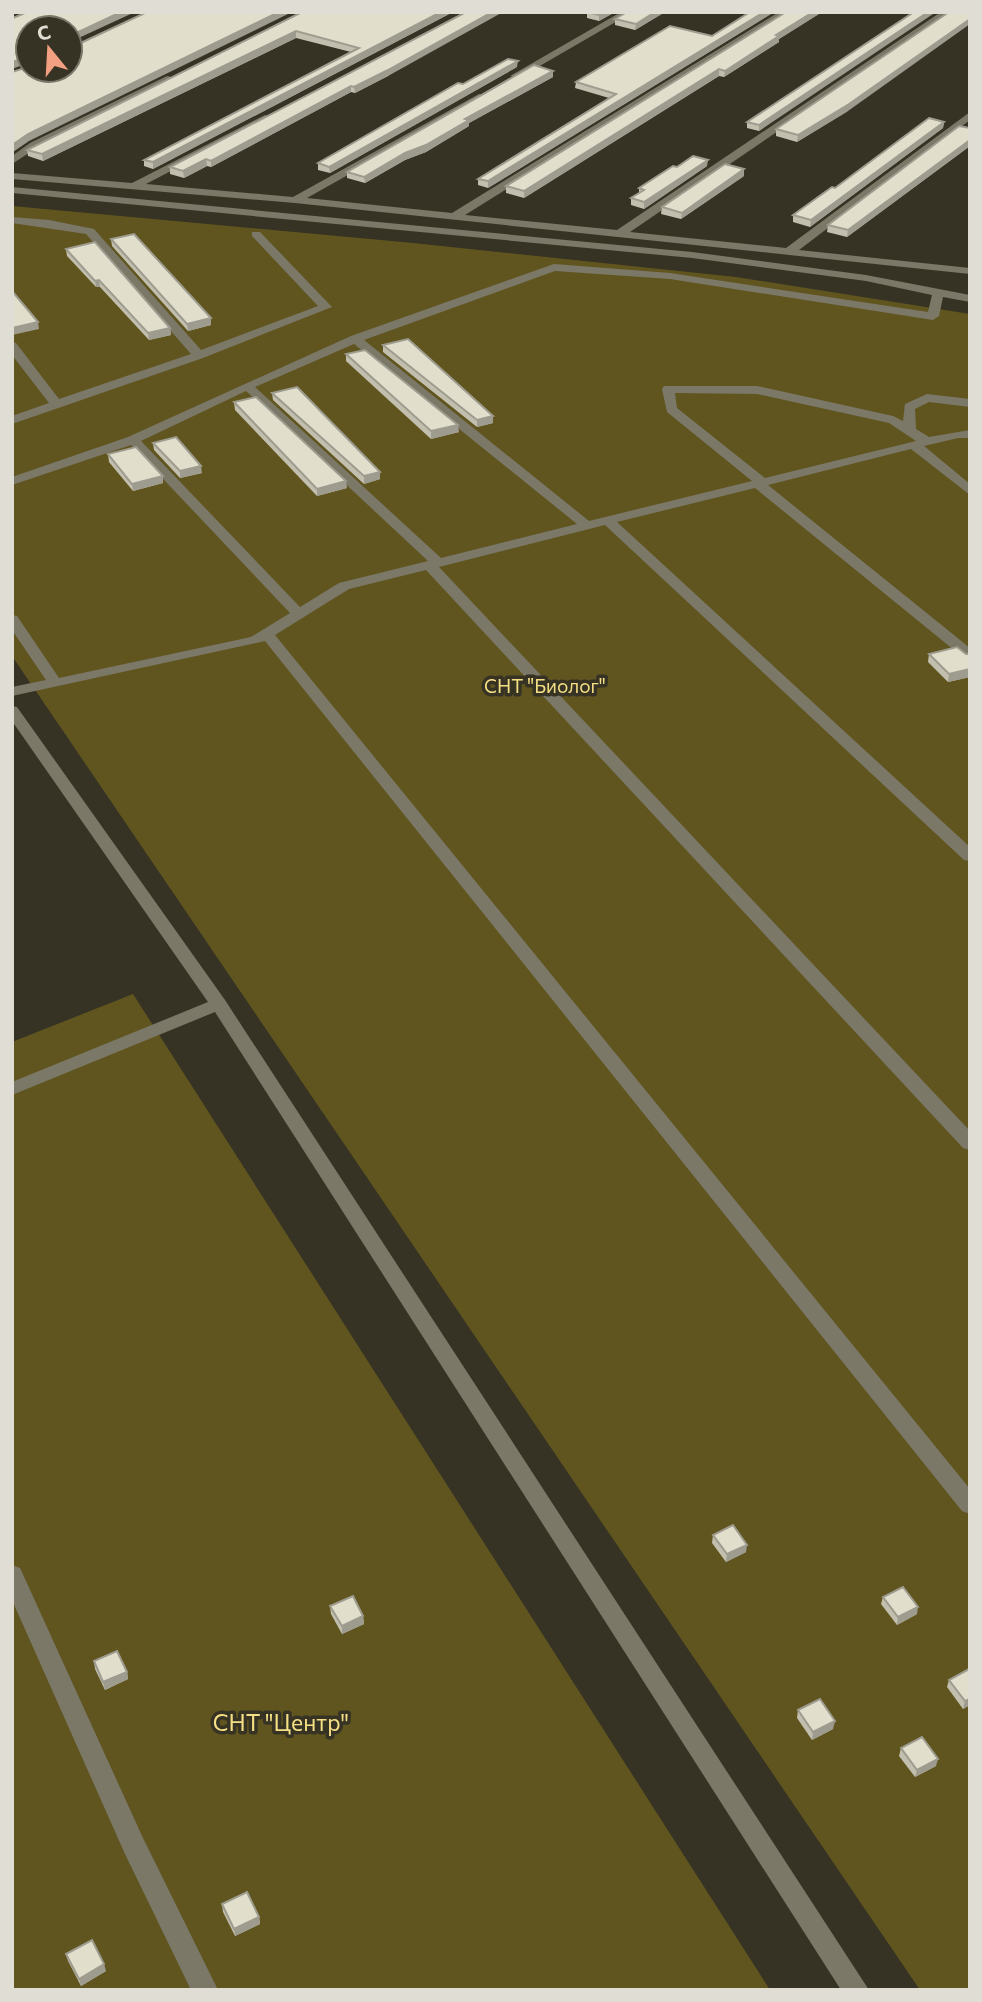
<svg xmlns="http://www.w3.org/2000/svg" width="982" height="2002" viewBox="0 0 982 2002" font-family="Commissioner,sans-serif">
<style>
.green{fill:#60551f}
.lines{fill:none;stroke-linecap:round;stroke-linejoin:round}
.minor{fill:#7b7868;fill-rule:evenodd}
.wall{fill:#c2bfaf}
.shaded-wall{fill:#9e9b8f}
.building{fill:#e2decc;stroke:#9e9b8f;stroke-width:2}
.labels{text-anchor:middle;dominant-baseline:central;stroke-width:7;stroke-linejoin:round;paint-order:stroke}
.park-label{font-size:19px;fill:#f4df84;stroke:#363324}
.near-park-label{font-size:23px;fill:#f4df84;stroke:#363324}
</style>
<rect width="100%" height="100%" fill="#363324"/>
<g class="green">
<polygon points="12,206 413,243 736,277 970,314 970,1990 920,1990 12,656"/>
<polygon points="133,994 770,1990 12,1990 12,1042"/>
</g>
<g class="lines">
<g class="minor">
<polygon points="621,12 633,12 519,78 510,76"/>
<polygon points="779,12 791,12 465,215 617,230 941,12 953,12 630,232 786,248 970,112 970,120 799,250 970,268 970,274 295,203 12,179 12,173 132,183 265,115 269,116 269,120 146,184 293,197 479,94 483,95 483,99 307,198 452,213"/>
<polygon points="167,76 176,78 38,147 12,164 12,156 30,143"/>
<path d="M12,187L692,252L866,275L970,295V302L943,297L939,316L933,320L670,279L555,271L364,340L589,521L752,481L667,412L662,389L664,386H757L893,416L903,421L905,404L927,394L970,399V407L929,402L915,409L916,429L929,437L970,430V438H958L924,446L970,484V495L911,449L768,485L970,648V660L965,659L755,488L617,522L970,847V861L964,860L605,525L439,567L970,1131V1150L963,1148L426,570L349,589L275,635L970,1489V1514L962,1511L265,641L12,696V687L46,680L12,630V615L17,616L59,678L251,637L290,613L131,445L12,485V477L128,437L351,336L554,264L670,273L928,312L932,295L866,281L692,258L12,193ZM354,344L577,524L441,558L255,387ZM246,391L428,561L339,583L300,607L141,441ZM675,393L757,394L889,423L916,441L765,478L677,408Z"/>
<polygon points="12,217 49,220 94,229 201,350 318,306 252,236 252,232 260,232 332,307 203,358 12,424 12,416 49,403 12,355 12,342 16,343 59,399 191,354 86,234 12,223"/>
<polygon points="12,706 17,707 225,1000 869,1990 841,1990 215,1012 12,1095 12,1082 208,1002 12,721"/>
<polygon points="12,1565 20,1568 143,1838 218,1990 191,1990 125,1854 12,1600"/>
</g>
</g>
<g class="wall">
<polygon points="302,12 453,12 153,169 144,166 144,160 351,52 296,38 43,161 28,156 27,150"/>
<polygon points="466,12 388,76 355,93 351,92 211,167 207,166 184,178 170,174 170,167"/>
<polygon points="587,12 615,12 599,21 587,18"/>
<polygon points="665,12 635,30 615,25 615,19"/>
<polygon points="750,12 774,12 488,188 478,185 478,179 609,98 575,88 576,82 712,36"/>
<polygon points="786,12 822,12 779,39 779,42 724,77 719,76 524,198 506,193 506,186"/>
<polygon points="914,12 759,131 747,128 747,122"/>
<polygon points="517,67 330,173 318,170 318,163 463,84"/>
<polygon points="553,71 553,77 469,123 469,126 426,152 405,160 365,183 347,178 347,172"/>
<polygon points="848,111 797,142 776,136 776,129"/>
<polygon points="944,122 943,128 810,227 793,222 793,215 835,188"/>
<polygon points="970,128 970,146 847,237 827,232 828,225"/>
<polygon points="707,166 644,209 631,205 631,198 639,193 639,188 677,167"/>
<polygon points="744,176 681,219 661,214 662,207"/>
<polygon points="111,239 211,325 188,331 112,246"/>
<polygon points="66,249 170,328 171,335 149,340 100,287 96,287 67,256"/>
<polygon points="383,345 493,423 477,427 383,352"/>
<polygon points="346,354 459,432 431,439 346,361"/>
<polygon points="272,393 380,472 380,479 364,484 273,400"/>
<polygon points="234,402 347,488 317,496 235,410"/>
<polygon points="153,443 202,473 180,478 154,450"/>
<polygon points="108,454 163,476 163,483 133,491 109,462"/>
<polygon points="929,654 970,654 970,677 948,682 928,662"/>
<polygon points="713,1535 746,1552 726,1562 712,1543"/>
<polygon points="883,1597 917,1614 897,1625 881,1604"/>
<polygon points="330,1606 363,1616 364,1624 342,1634 331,1614"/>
<polygon points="94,1661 127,1672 128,1679 105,1690 95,1669"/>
<polygon points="949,1680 970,1705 963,1709 947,1687"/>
<polygon points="798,1710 833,1729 812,1740 797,1718"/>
<polygon points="901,1748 936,1766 915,1777 899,1756"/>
<polygon points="222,1904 259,1917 260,1924 235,1936 223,1912"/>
<polygon points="66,1954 106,1971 81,1986 68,1961"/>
</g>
<g class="shaded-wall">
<polygon points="121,12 135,12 70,42 70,36"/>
<polygon points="279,12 292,12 29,141 13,152 12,145 28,134"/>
<polygon points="441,12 453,12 153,169 153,162"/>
<polygon points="492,12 503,12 388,76 355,93 354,87"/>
<polygon points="605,12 615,12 599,21 599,15"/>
<polygon points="655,12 665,12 635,30 636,24"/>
<polygon points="764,12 774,12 488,188 488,181"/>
<polygon points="813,12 822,12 779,39 779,42 724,77 725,71 776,35"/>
<polygon points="928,12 936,12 759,131 759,125"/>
<polygon points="970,19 970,24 848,111 797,142 798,135"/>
<polygon points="296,31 296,38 43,161 42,154"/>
<polygon points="28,57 28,63 12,69 12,62"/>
<polygon points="518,61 517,67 330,173 329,167"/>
<polygon points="719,69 719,76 524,198 524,191"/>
<polygon points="553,71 553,77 469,123 469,126 426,152 405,160 365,183 364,177 465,119"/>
<polygon points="351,86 351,92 211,167 211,161"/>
<polygon points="944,122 943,128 810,227 811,220"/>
<polygon points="970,140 970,146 847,237 848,230"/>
<polygon points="206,159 207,166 184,178 183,171"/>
<polygon points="708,160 707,166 644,209 644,202"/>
<polygon points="744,169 744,176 681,219 682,213"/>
<polygon points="99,280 100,287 96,287 95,281"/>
<polygon points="211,318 211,325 188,331 187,324"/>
<polygon points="38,322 39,329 12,335 12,328"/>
<polygon points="170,328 171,335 149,340 148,333"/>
<polygon points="493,416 493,423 477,427 477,420"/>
<polygon points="458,425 459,432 431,439 431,431"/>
<polygon points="201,466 202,473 180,478 180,471"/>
<polygon points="380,472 380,479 364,484 364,476"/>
<polygon points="163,476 163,483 133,491 132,484"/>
<polygon points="346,481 347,488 317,496 317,489"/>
<polygon points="970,669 970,677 948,682 949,674"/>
<polygon points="747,1545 746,1552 726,1562 727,1554"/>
<polygon points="918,1607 917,1614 897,1625 898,1617"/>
<polygon points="363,1616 364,1624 342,1634 342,1626"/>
<polygon points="127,1672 128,1679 105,1690 103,1682"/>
<polygon points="970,1699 970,1705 963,1709 965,1701"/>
<polygon points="835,1721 833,1729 812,1740 813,1732"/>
<polygon points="938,1759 936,1766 915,1777 917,1770"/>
<polygon points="259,1917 260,1924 235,1936 234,1929"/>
<polygon points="104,1964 106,1971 81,1986 79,1979"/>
</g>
<g class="building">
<polygon points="27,12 121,12 70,36 70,28 28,28 28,57 12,62 12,14 13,18"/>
<polygon points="147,12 279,12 28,134 12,145 12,72 28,67 28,70 70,70 70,48"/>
<polygon points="302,12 441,12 153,162 144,160 359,48 296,31 42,154 27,150"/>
<polygon points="466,12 492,12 388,70 354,87 351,86 211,161 206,159 183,171 170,167"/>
<polygon points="587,12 605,12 599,15"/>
<polygon points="627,12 655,12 636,24 615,19"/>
<polygon points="750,12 764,12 488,181 478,179 616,94 576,82 670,26 712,36"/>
<polygon points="786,12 813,12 776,35 779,36 725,71 719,69 524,191 506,186"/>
<polygon points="914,12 928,12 759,125 747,122"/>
<polygon points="949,12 970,12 970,19 849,104 798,135 776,129"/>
<polygon points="508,59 518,61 329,167 318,163 458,83 463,84"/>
<polygon points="534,65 553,71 465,119 469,120 426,145 405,153 364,177 347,172"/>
<polygon points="929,118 944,122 811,220 793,215 832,187 835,188"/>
<polygon points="959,126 970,128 970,140 848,230 828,225"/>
<polygon points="693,156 708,160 644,202 631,198 644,190 639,188 673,166 677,167"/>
<polygon points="725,164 744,169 682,213 662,207"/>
<polygon points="134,234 211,318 187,324 111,239"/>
<polygon points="95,242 170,328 148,333 99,280 95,281 66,249"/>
<polygon points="12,291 38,322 12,328"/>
<polygon points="408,339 493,416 477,420 383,345"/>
<polygon points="365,350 458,425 431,431 346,354"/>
<polygon points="297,387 380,472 364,476 272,393"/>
<polygon points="256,397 346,481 317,489 234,402"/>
<polygon points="176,437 201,466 180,471 153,443"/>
<polygon points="136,447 163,476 132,484 108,454"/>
<polygon points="957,647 966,654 970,654 970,669 949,674 929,654"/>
<polygon points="733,1525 747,1545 727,1554 713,1535"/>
<polygon points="903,1587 918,1607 898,1617 883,1597"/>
<polygon points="353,1596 363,1616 342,1626 330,1606"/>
<polygon points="117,1651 127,1672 103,1682 94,1661"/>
<polygon points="969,1669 970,1699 965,1701 949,1680"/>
<polygon points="820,1699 835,1721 813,1732 798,1710"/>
<polygon points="922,1737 938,1759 917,1770 901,1748"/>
<polygon points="247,1892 259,1917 234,1929 222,1904"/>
<polygon points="92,1940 104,1964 79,1979 66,1954"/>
</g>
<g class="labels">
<g class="park-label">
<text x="545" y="685">СНТ "Биолог"</text>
</g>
<g class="near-park-label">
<text x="281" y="1722">СНТ "Центр"</text>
</g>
</g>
<rect width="982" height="2002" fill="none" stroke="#dfddd4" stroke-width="28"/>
<g transform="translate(49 49) rotate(342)"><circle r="33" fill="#363324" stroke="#7a776a" stroke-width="2"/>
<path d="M0-5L12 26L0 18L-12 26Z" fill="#f2a081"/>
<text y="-10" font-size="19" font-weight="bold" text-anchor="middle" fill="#dfddd4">С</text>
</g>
</svg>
